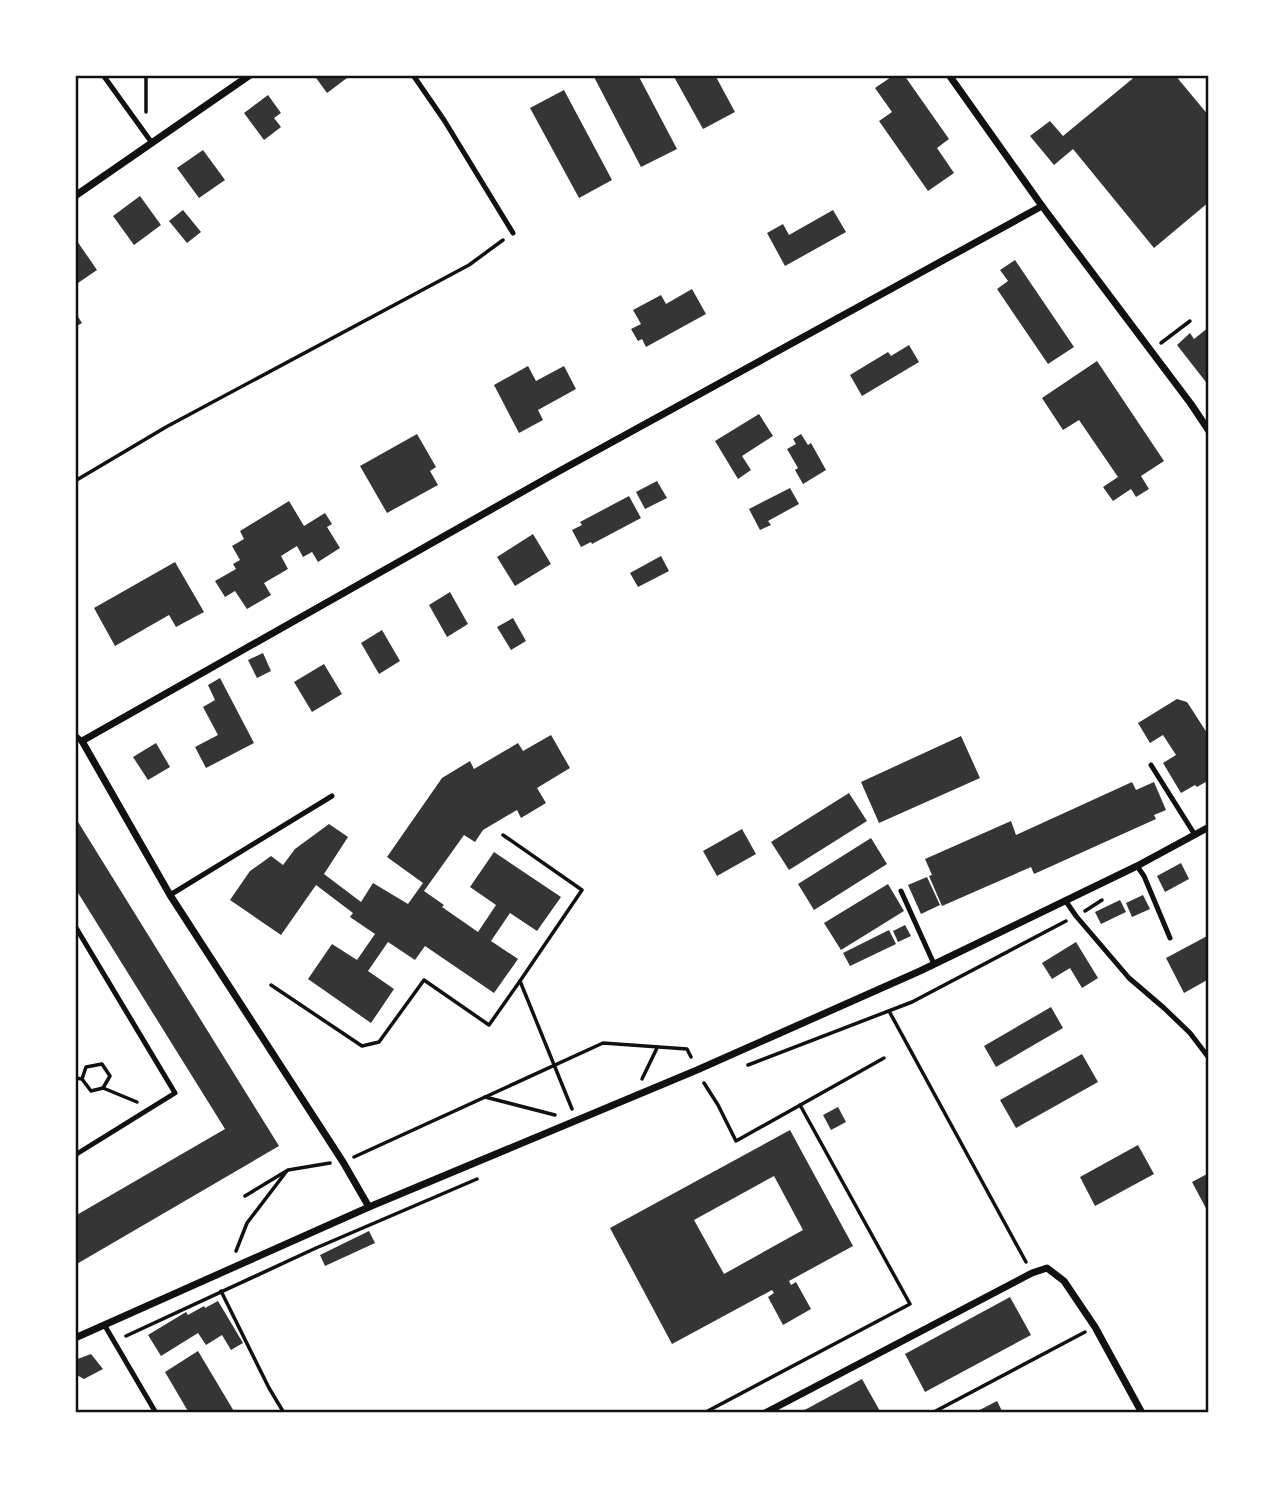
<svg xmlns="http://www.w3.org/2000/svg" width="1284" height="1488" viewBox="0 0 1284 1488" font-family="'Roboto Condensed',sans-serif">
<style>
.building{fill:#353535;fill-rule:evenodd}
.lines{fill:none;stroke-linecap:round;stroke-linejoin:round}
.path{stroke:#111;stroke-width:3.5}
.service{stroke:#111;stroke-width:5}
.minor{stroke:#111;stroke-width:7}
.neatline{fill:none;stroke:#111;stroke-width:2.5}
</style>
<rect width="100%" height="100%" fill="#fff"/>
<g class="building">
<polygon points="314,75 351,75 327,93"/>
<polygon points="593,75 638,75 677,149 641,167"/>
<polygon points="673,75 715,75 735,112 703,129"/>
<polygon points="894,75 904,75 949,139 937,148 954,173 928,191 879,121 892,112 875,88"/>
<polygon points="1137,75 1175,75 1209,116 1209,202 1154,248 1073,149 1054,165 1030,136 1050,121 1063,136"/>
<polygon points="564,90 612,180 579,198 530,108"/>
<polygon points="268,95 281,113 274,118 281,127 264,140 244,113"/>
<polygon points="203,150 225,180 199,198 177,168"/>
<polygon points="140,196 161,225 134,245 113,216"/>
<polygon points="183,210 201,232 187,243 169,221"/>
<polygon points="833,210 846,232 785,266 767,233 783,224 789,235"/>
<polygon points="77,241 97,270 75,285 75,242"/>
<polygon points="1015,260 1074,347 1048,364 997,289 1008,281 1000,270"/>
<polygon points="692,289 706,314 646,347 642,339 638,341 631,329 641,324 633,310 661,295 666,304"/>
<polygon points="75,312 82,323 75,327"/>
<polygon points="1209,327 1209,386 1177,345 1190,333 1194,339"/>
<polygon points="909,345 919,362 862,396 850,375 888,352 891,356"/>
<polygon points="1097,361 1164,461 1141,476 1149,489 1136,497 1131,489 1113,501 1103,487 1118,477 1079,420 1063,430 1042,398"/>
<polygon points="528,366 536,381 564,366 576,389 538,410 543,420 519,433 494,385"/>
<polygon points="759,414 773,436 742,456 751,470 738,479 715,441"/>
<polygon points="417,434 436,467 430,471 438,485 387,513 360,466"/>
<polygon points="801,434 808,445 811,443 826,470 803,484 795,470 798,468 787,449 796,444 793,439"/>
<polygon points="657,481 667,498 645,509 636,492"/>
<polygon points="790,488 799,504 768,521 771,525 760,530 749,509"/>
<polygon points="629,496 641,518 592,544 591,542 581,547 572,530 582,525 580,522"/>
<polygon points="289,501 304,526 325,513 332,524 327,527 340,548 318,562 312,552 303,557 297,546 281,556 288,569 264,583 271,595 247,609 235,591 225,597 215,581 236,569 233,564 240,560 232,546 244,539 240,531"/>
<polygon points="533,534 551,564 515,586 497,557"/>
<polygon points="661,556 669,571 638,587 630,573"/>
<polygon points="175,562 204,612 176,627 169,615 115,646 94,608"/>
<polygon points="450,592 468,624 447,637 429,605"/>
<polygon points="513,618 526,641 511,650 497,627"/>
<polygon points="382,630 400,661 379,674 361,643"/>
<polygon points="263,653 271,671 257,678 248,660"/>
<polygon points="324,664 342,694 312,712 294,682"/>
<polygon points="220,678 254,743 206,768 195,747 218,735 203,707 215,700 208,685"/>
<polygon points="1177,699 1187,702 1209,736 1209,780 1197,787 1195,785 1181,793 1163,763 1176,755 1163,735 1150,743 1138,723"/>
<polygon points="551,735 570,768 537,788 546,803 521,818 517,810 483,830 475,842 464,835 424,891 444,905 442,907 478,932 496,905 470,887 494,852 561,897 537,931 510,913 491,941 518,959 494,993 425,946 415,960 388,942 368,971 394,989 371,1023 308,979 332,944 357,960 375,934 350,917 353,913 316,885 281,935 230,900 250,871 271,856 283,865 295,849 329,824 348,837 324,874 361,902 373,883 408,904 423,883 387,857 442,778 470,761 474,769 518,743 523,751"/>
<polygon points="961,736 980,778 879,823 861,782"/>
<polygon points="156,743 170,767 148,780 133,757"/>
<polygon points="1132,782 1136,790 1154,782 1166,810 1154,815 1156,819 1034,874 1031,867 942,906 929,876 932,875 925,859 1011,821 1016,835"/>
<polygon points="849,793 867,821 789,870 771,842"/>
<polygon points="75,817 279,1146 75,1265 75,1216 225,1129 75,888"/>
<polygon points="742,829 756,854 717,876 703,851"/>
<polygon points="871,838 887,864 814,910 798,884"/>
<polygon points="1181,863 1189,879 1165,892 1157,876"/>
<polygon points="927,877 940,905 921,914 908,885"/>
<polygon points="888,884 904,911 841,950 824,923"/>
<polygon points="1143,895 1150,909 1132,917 1126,903"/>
<polygon points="1120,900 1126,912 1101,924 1095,912"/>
<polygon points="905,925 911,936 898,942 893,931"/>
<polygon points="889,930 896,944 850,966 843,953"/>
<polygon points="1209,935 1209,979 1184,993 1166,958"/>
<polygon points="1076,942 1098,978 1082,988 1070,968 1052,979 1042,963"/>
<polygon points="1051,1007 1063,1028 996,1067 984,1046"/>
<polygon points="1082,1054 1098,1082 1016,1128 1000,1100"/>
<polygon points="838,1107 846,1122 831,1130 823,1115"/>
<path d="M790,1130L853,1246L789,1281L791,1285L796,1282L811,1309L783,1325L768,1297L774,1293L772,1290L672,1344L610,1228ZM774,1176L803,1230L724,1274L694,1220Z"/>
<polygon points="1138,1145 1154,1174 1095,1206 1080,1177"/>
<polygon points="1209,1173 1209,1214 1192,1182"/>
<polygon points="369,1231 375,1243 325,1266 320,1255"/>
<polygon points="1010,1297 1031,1335 925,1392 905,1354"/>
<polygon points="218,1301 243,1343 231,1350 222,1335 206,1345 198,1333 161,1356 148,1335 186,1312 188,1315 204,1306 205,1308"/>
<polygon points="198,1351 235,1413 189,1413 165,1372"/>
<polygon points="91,1354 103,1369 84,1379 75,1374 75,1360"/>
<polygon points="862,1379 881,1413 799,1413"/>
<polygon points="997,1401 1003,1413 974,1413"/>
</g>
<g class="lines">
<g class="path">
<polyline points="146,75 146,112"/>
<polyline points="1161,343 1190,321"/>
<polyline points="75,481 166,427 469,265 503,240"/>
<polyline points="503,835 582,890 520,981 572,1109"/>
<polyline points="1085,911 1102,900"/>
<polyline points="271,985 362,1046 379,1042 424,980 489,1025 520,981"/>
<polyline points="889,1011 1026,1262"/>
<polyline points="748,1065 912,1002 1066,921"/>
<polyline points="75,1078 82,1079 91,1091 103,1088 110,1076 102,1064 86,1067 82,1079"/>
<polyline points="642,1079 657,1048"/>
<polyline points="704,1083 718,1105 736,1141 884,1058"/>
<polyline points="103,1088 137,1102"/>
<polyline points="485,1097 555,1115"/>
<polyline points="354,1157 603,1043 687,1049 691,1057"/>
<polyline points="245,1196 288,1170 330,1163"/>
<polyline points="236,1251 247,1223 286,1172"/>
<polyline points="221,1291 269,1388 284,1413"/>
<polyline points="126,1336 316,1248 477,1179"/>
<polyline points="704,1413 910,1304 800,1105"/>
<polyline points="932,1413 1085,1332"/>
</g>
<g class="service">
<polyline points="103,75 152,143"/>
<polyline points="413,75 444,120 513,233"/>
<polyline points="75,735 82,741"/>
<polyline points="1151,765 1195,835"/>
<polyline points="1137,866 1144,876 1170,938"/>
<polyline points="901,891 934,964"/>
<polyline points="170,895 332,796"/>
<polyline points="1065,900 1076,916 1129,978 1164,1008 1190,1033 1209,1058"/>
<polyline points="75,926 175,1093 75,1155"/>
<polyline points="105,1326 156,1413"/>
</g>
<g class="minor">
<polyline points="949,75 1042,206 1191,404 1209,431"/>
<polyline points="75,196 250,75"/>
<polyline points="82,741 554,474 1042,206"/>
<polyline points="82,741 170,895 343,1162 369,1207"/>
<polyline points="75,1338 369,1207 697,1070 920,971 1137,866 1209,827"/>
<polyline points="765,1413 1032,1273 1047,1268 1064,1281 1095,1327 1142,1413"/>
</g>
</g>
<rect width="1284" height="1488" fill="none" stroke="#ffffff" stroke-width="154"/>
<rect x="77" y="77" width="1130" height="1334" class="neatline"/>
</svg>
